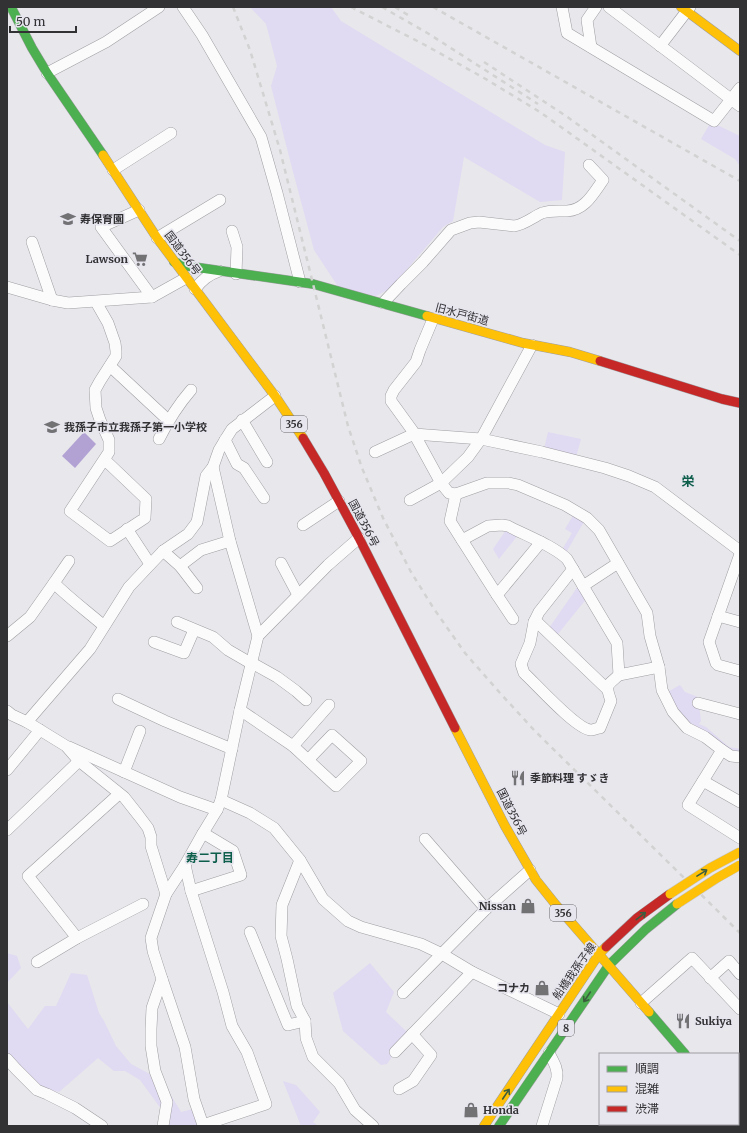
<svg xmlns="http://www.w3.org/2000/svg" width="747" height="1133" viewBox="0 0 747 1133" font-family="Merriweather,'Noto Sans JP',serif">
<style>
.green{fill:#e1daf3}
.water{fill:#b2a2d4}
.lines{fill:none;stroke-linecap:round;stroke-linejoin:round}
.street-casing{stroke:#9f9ea2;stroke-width:12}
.fast-casing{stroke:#9f9ea2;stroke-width:10}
.slow-casing{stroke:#9f9ea2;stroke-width:10}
.jam-casing{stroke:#9f9ea2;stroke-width:10}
.street{stroke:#fcfbfc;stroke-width:11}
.fast{stroke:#4caf50;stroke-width:9}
.slow{stroke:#ffc107;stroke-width:9}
.jam{stroke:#c62828;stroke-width:9}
.rail{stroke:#d2d2d2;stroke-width:2.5;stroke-dasharray:5 5;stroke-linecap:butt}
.slow-bridge-casing{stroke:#c6c5c7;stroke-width:10;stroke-linecap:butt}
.slow-bridge{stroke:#ffc107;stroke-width:9}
.oneway{stroke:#3b5d3e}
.labels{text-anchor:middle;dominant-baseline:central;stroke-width:3.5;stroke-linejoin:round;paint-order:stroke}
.shield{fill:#e7e5ed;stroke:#68676c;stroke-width:1}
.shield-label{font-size:10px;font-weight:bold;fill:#323134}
.poi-label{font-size:11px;font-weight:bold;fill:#323134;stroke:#e7e5ed;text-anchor:start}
.street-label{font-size:11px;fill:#323134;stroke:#e7e5ed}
.neighbourhood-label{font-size:12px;font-weight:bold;fill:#0d5e4a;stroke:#e7e5ed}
.quarter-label{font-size:13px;font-weight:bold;fill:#0d5e4a;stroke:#e7e5ed}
</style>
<rect width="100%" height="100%" fill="#e8e7eb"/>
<g class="green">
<polygon points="250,7 331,7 341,21 545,145 565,152 562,200 540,202 464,157 453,221 443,227 391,288 376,296 339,288 314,250 292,168 271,86 277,66 266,24"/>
<polygon points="711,122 740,136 740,166 735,159 701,139"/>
<polygon points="548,432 581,439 576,457 544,449"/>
<polygon points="574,514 585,520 564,556 560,553 572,533 565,529"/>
<polygon points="506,530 518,535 499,559 493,549"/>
<polygon points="581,582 587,598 554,639 547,631"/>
<polygon points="680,685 685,692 698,697 701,721 699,724 706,727 729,747 740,749 740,757 687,728 664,694"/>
<polygon points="7,953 17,956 21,968 7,983"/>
<polygon points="370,963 394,992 386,1012 408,1033 387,1064 381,1065 343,1031 333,993"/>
<polygon points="71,973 87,975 99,1013 104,1021 116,1046 131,1064 148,1073 167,1089 181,1112 193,1109 212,1126 168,1126 170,1121 140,1080 125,1071 114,1071 98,1058 59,1092 41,1088 7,1065 7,1002 28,1029 45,1006 56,1006"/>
<polygon points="283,1081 296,1085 320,1112 313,1122 318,1126 301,1126"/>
</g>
<polygon class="water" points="84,432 96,444 75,468 62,456"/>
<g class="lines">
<g class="street-casing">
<g id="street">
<polyline points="183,7 202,35 261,137 277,193 300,282"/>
<polyline points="562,7 567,33 714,121 740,88"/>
<polyline points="609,7 740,106"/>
<polyline points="660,46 690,7"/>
<polyline points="591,47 587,20 596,7"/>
<polyline points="47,73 106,42 159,7"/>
<polyline points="113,170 171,133"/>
<polyline points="139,210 101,227 152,297"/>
<polyline points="232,231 237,247 236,274"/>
<polyline points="157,238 220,200"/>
<polyline points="32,242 52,300"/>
<polyline points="7,287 52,300 68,303 152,297 186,278"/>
<path d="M195,289C202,280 208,275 219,271"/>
<polyline points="96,302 108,323 115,343 116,351 116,356 100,381 95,390 96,408 100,420 109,440 109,452 70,511 110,541 145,518 146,499 105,460"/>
<path d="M383,303L401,284L423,262L451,230L470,223L479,222L514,226C524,225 533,217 542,213C550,210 559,211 567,211C585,210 593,194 603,180L589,165"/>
<polyline points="433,319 420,350 416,362 394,390 391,396 391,401 412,430 441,483 449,493 456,494 487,483 509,483 518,485 565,505 587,518 599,530 647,613 650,636 659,667 662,690 673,712 687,728 705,737 722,750 688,805 740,838"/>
<polyline points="110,366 168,420"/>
<polyline points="242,420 267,462"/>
<path d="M159,439C168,421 178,405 191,390"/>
<polyline points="225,440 237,464 244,468 264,498"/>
<polyline points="375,452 414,434 481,439 542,452 605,468 629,476 655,487 740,551"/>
<polyline points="213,467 230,541 258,636"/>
<path d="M456,494L450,521L462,540L488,526L502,525L508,526C525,535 554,546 567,559L617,643L619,675L659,667"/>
<polyline points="410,500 441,483 468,457 481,439 532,345"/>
<polyline points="303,525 339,501"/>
<polyline points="127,529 150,564"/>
<polyline points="462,540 497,595 541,542"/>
<polyline points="163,551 180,566 197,588"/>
<polyline points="740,554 709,642 716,663 718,665 740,671"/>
<polyline points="281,563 298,595"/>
<polyline points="180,566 201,550 230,541"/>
<path d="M573,569L539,612L534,622L530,643L521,664L524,673C536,684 577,730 591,730C593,730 597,728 600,728L611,701C605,684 607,686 619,675"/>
<path d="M54,583C70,599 88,612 104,626"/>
<polyline points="583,586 618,563"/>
<polyline points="497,595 513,619"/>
<polyline points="718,616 740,622"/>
<polyline points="177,622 213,637 228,650 247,661 252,663 277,677 296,691 306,700"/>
<polyline points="534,622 538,623 607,689"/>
<polyline points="7,636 30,617 54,583 69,561"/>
<polyline points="154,642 184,653 194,630"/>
<polyline points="118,699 165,721 232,749"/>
<polyline points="698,703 740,714"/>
<polyline points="240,710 293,746 336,786 361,761 332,735 308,760"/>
<polyline points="7,711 12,715 27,722 66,746 79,761 124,797 139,816 148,828 151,837 151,846 166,894"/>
<polyline points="27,722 90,649 129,587 163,551 188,534 197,522 206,476 213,467 219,450 225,440 232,429 275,396"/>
<polyline points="293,746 329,705"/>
<polyline points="69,747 180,797 217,810"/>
<polyline points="722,750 731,756 740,757"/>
<polyline points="7,770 40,730"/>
<polyline points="124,772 140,731"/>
<polyline points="703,781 740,802"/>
<polyline points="221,800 250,813 274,828 300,860 323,899 348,921 361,927 421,944 442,954 472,972 559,1014"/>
<polyline points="7,830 79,761"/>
<polyline points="425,839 486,909 530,870"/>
<polyline points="300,860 282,905 281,936 287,959 297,1006 305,1021 306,1038 313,1057 339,1083 355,1110 373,1126"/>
<polyline points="191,891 241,875 233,851 203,833"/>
<polyline points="250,932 288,1025 305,1021"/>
<polyline points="77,938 28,876 119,794"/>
<polyline points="37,962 77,938 143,904"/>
<polyline points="710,978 729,961 740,974"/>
<polyline points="162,979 185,1047 194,1099 203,1125 266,1104 247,1052 232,1026 223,992 191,891 185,865"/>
<polyline points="403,993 486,909"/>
<polyline points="641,1003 692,958 740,1009"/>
<polyline points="395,1052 472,972"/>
<polyline points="7,1059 16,1069 37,1090 47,1094 75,1108 102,1126"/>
<polyline points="399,1089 413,1081 431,1055 412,1034"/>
<polyline points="163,1126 167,1102 155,1071 151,1046 151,1029 152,1008 162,979 153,951 151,938 153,932 166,894 185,865 203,833 217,810 221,800 240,710 258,636 328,565 359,538"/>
<path d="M542,1126L557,1078C558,1068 553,1061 549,1053"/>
<polyline points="608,1126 617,1124"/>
</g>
</g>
<g class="fast-casing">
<g id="fast">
<polyline points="11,7 32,48 47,73 103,155"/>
<polyline points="174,262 187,266 313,284 427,316"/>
<polyline points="649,1012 685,1054"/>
<polyline points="499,1126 609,965 646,929 677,904"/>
</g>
</g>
<g class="slow-casing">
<g id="slow">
<polyline points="681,7 740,51"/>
<polyline points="103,155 157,238 275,396 303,438"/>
<polyline points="427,316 523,343 570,352 600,361"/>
<polyline points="455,728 505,826 536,880 556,905 649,1012"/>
<polyline points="738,1115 740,1117"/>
<polyline points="484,1126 599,954 606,947"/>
</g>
</g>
<g class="jam-casing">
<g id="jam">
<polyline points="600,361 722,399 740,403"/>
<polyline points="303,438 324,473 359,538 455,728"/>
<polyline points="606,947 637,918 670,894"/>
</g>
</g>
<use href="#street" class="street"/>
<use href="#fast" class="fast"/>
<use href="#slow" class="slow"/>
<use href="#jam" class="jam"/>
<g class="rail">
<polyline points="233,7 250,50 280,150 348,426 362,468 383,518 411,572 434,609 465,653 500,693 534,730 740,933"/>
<polyline points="351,7 425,45 484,78 540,112 740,255"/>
<polyline points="382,7 429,34 538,104"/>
<polyline points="395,7 408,15"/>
<polyline points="433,7 740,181"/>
<polyline points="484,62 566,116 740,241"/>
</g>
<g class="slow-bridge-casing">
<g id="slow-bridge">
<polyline points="670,894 710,868 740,852"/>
<polyline points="677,904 717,878 740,865"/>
</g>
</g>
<use href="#slow-bridge" class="slow-bridge"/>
</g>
<defs><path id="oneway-shaft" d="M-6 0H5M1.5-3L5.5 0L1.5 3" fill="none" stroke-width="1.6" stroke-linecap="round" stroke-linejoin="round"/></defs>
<g class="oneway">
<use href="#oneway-shaft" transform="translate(702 873) rotate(-32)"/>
<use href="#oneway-shaft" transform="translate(641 916) rotate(-38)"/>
<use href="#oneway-shaft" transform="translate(587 997) rotate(124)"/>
<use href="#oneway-shaft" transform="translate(506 1094) rotate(-56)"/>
</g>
<defs>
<g id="school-bare" transform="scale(1.2)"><path d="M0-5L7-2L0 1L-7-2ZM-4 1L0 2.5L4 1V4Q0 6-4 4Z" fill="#727174" stroke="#e7e5ed" stroke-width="2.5" paint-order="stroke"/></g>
<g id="supermarket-bare" transform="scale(1.2)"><path d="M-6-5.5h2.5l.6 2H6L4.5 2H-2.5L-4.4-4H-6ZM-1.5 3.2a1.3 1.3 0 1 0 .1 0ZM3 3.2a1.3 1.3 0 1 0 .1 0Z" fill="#727174" stroke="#e7e5ed" stroke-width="2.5" paint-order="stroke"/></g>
<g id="restaurant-bare" transform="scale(1.2)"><path d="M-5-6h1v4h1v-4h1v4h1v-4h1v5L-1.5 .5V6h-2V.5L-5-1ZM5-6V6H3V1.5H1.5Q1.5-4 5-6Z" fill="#727174" stroke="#e7e5ed" stroke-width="2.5" paint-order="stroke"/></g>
<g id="shop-bare" transform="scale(1.2)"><path d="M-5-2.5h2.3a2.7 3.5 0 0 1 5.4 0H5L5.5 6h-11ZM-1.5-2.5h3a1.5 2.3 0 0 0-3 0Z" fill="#727174" stroke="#e7e5ed" stroke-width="2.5" paint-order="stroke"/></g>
</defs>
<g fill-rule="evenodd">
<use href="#school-bare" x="68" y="219"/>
<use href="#supermarket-bare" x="140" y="259"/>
<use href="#school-bare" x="52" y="427"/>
<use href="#restaurant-bare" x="518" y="778"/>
<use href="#shop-bare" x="528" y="906"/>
<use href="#shop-bare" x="542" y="988"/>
<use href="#restaurant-bare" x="683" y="1021"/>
<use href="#shop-bare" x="471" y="1110"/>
</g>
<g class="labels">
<g class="shield">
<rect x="281" y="416" width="26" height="16" rx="3"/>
<rect x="550" y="905" width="26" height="16" rx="3"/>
<rect x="558" y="1020" width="16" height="16" rx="3"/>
</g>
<g class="shield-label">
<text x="294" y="424">356</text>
<text x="563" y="913">356</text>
<text x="566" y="1028">8</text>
</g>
<g class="poi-label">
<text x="80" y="219">寿保育園</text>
<text x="128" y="259" text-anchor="end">Lawson</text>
<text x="64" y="427">我孫子市立我孫子第一小学校</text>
<text x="530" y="778">季節料理 すゞき</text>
<text x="516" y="906" text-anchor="end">Nissan</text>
<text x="530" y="988" text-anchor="end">コナカ</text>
<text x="695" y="1021">Sukiya</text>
<text x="483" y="1110">Honda</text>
</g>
<g class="street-label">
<text transform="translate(183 253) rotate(53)">国道356号</text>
<text transform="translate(462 314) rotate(15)">旧水戸街道</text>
<text transform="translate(364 523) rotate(62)">国道356号</text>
<text transform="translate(512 812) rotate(63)">国道356号</text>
<text transform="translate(574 971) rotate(-55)">船橋我孫子線</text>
</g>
<g class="neighbourhood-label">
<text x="210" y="857">寿二丁目</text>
</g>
<g class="quarter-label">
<text x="688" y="481">栄</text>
</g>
</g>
<rect width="747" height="1133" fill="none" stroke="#323134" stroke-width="16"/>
<rect x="599" y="1053" width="140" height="72" fill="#e7e5ed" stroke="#9f9da3"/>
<rect x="607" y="1066" width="20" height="6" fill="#4caf50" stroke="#9f9da3"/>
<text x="635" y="1073" font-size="12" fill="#323134">順調</text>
<rect x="607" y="1086" width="20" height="6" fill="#ffc107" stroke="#9f9da3"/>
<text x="635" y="1093" font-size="12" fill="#323134">混雑</text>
<rect x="607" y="1106" width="20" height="6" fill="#c62828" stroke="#9f9da3"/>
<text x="635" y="1113" font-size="12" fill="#323134">渋滞</text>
<path d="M10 26v6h66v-6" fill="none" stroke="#323134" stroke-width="2"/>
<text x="16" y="26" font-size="12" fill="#323134" stroke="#e7e5ed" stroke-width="3" paint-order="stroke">50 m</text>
</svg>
